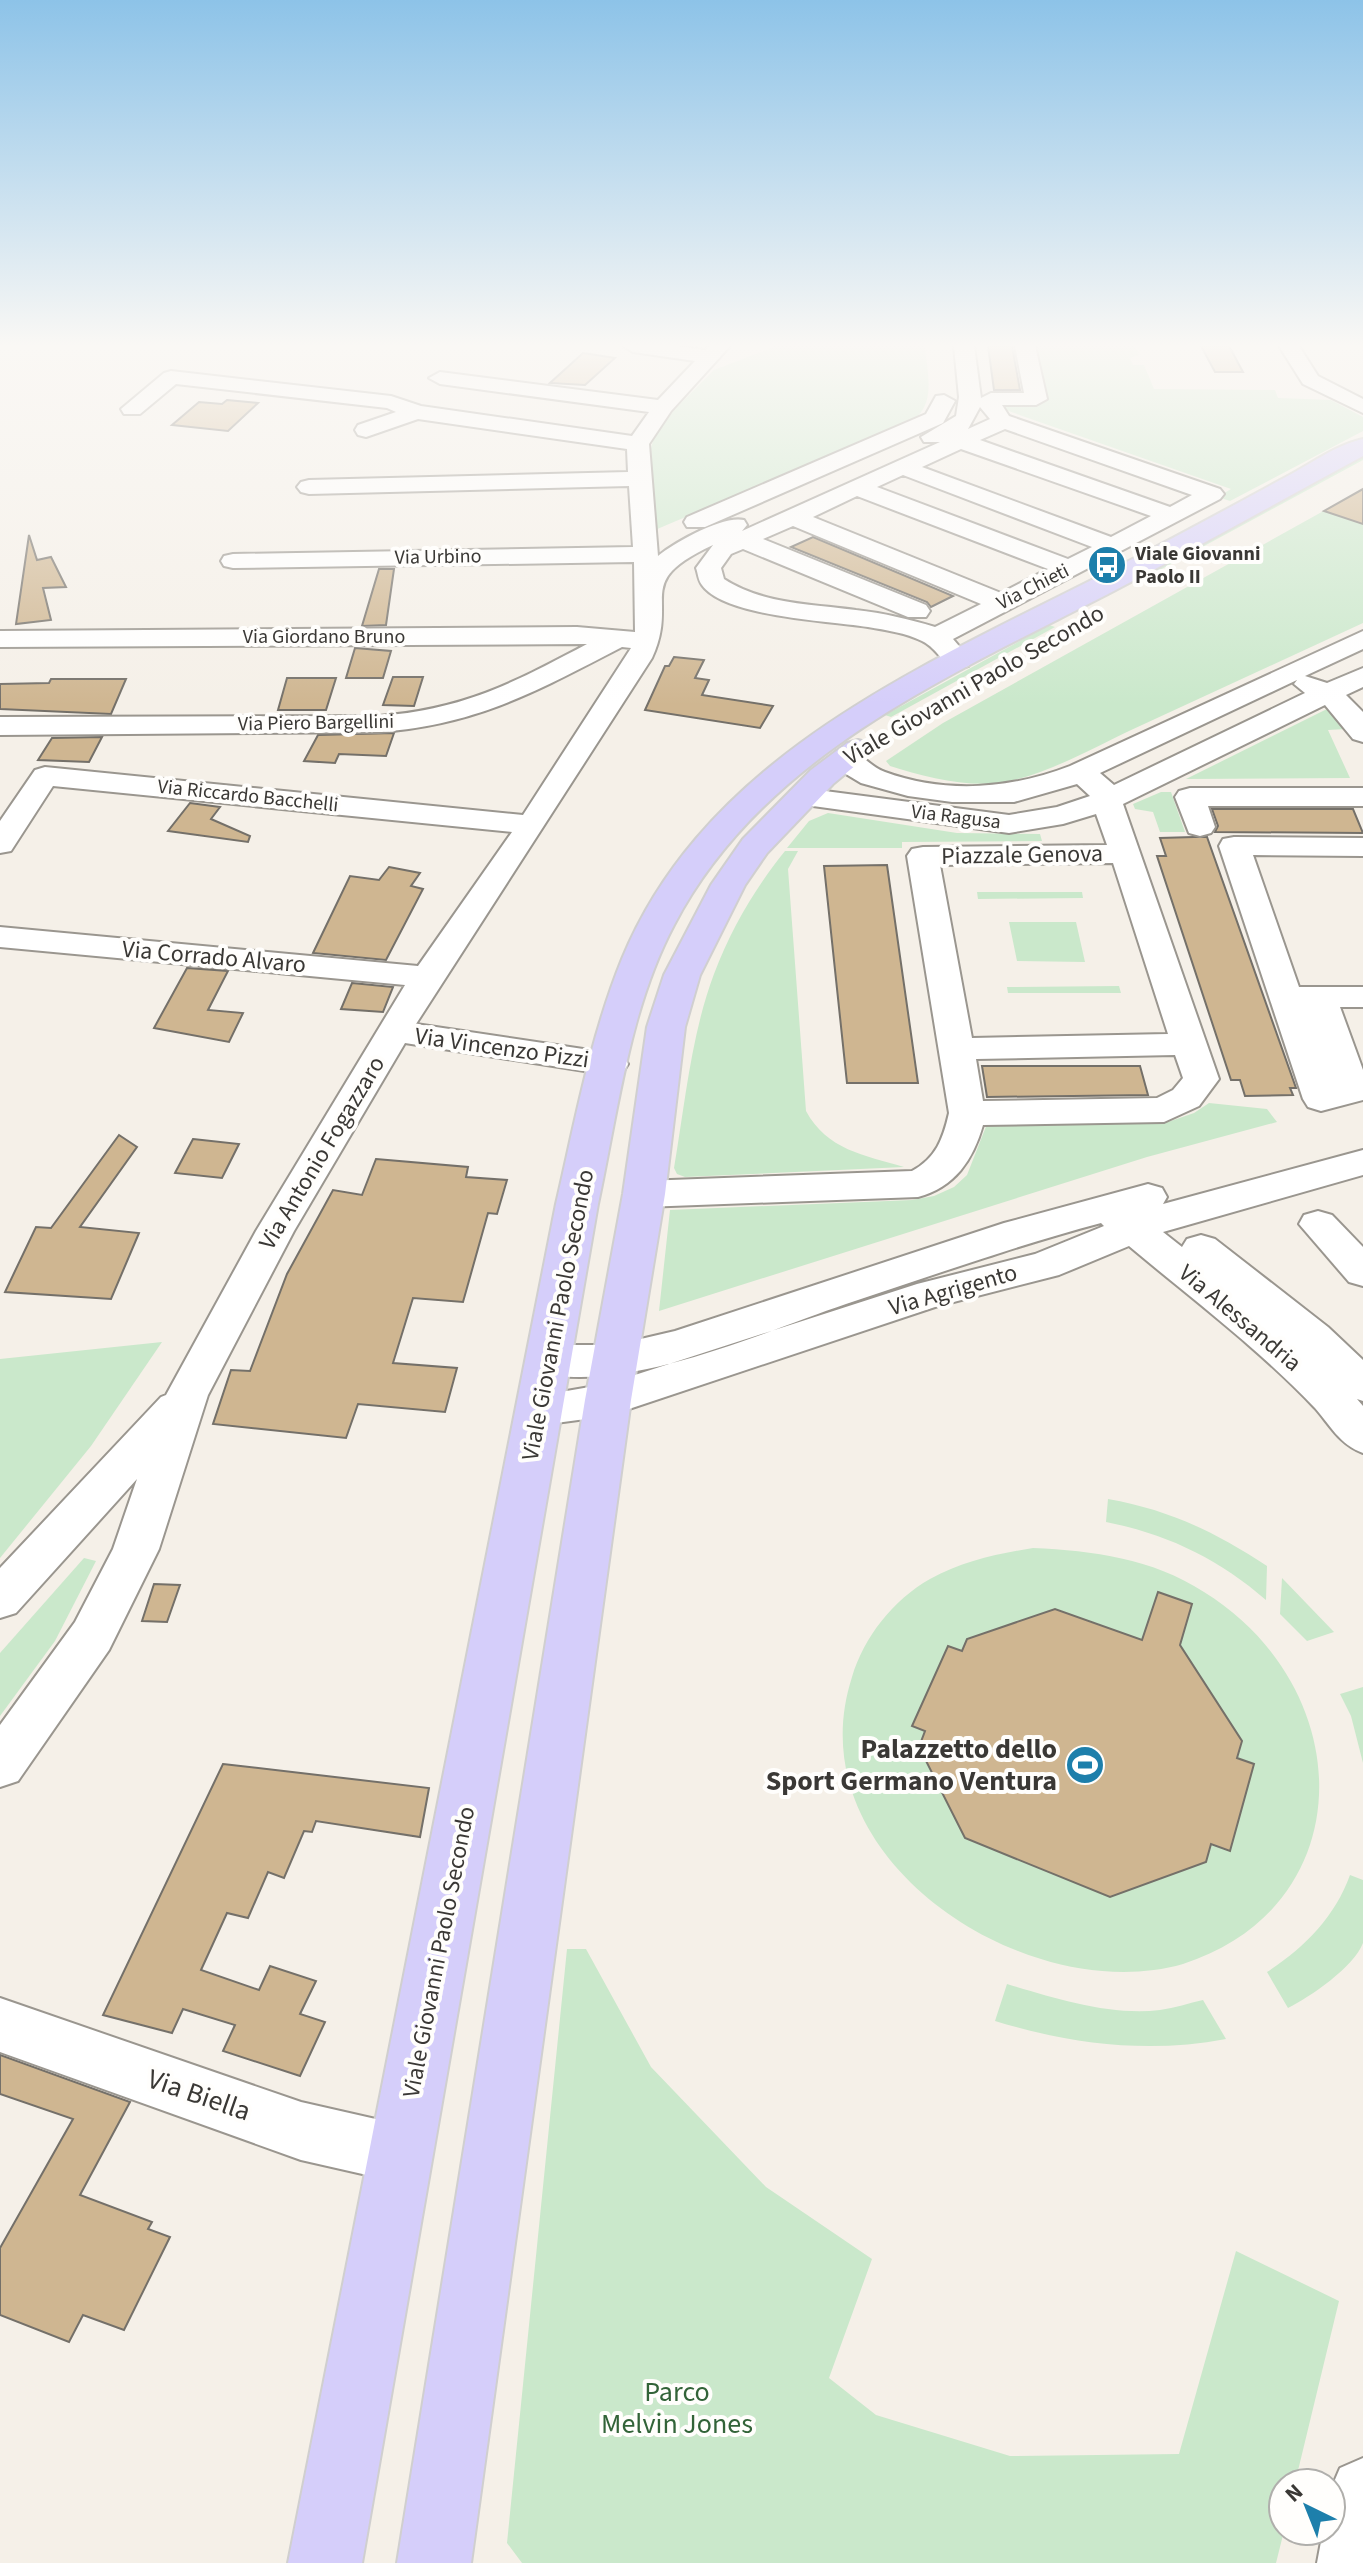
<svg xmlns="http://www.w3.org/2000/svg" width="1363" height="2563" viewBox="0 0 1363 2563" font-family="'Source Sans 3',sans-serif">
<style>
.green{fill:#cae8cb}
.building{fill:#cfb691;stroke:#747069;stroke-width:2}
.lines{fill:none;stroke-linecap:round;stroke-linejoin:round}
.minor-casing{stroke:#9a968f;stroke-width:4}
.major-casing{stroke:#d0cfcf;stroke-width:4}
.minor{fill:#fff;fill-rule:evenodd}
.major{fill:#d5cefa;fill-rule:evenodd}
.labels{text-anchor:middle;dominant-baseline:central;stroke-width:8;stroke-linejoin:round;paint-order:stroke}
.far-poi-label{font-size:20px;font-weight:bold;fill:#3a3835;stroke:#fffefc;text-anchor:start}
.far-street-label{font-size:20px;fill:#3a3835;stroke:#fffefc}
.street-label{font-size:24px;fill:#3a3835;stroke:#fffefc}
.near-poi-label{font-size:28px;font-weight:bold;fill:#3a3835;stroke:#fffefc;text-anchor:end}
.near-street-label{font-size:28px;fill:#3a3835;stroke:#fffefc}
.near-park-label{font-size:28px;fill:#326338;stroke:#fffefc}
</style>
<rect width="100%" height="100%" fill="#f5f0e8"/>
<g class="green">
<path d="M776,346H925C927,372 937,406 911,421L655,530L651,448L655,434L675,409L714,370Z"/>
<polygon points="1036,346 1135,346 1139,355 1130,358 1133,365 1144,365 1154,389 1275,390 1278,398 1331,400 1363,417 1363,431 1230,501 1218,497 1231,489 997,407 997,402 1046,402"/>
<polygon points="1363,455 1363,460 1158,571 1153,569"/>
<path d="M1363,489V623C1285,659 1207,695 1129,731C1091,749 1040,778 998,783C964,787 922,776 890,766L886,761L943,723Z"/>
<polygon points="1049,625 1055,627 891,717 885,715"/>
<polygon points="1327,709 1332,710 1346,729 1328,730 1350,778 1186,779"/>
<polygon points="1161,792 1171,792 1185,832 1160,832 1153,812 1135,809 1133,804"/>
<polygon points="828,813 957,833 1040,834 1042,841 902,842 902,848 787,848 809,821"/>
<path d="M785,851H798L788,869L806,1111C827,1150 864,1155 904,1167L685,1177L677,1174L674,1168C685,1104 691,1035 714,974C731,929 755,888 785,851Z"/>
<polygon points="977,892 1082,892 1083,898 978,899"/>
<polygon points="1009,922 1076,922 1085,962 1017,961"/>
<polygon points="1119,986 1121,993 1008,993 1007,987"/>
<polygon points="1209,1103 1267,1109 1277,1122 1147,1157 659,1311 670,1210 912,1200 934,1196 954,1187 967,1175 987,1124 1168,1122 1194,1113"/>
<polygon points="162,1342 91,1446 0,1558 0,1359"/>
<path d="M1108,1499C1170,1510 1215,1532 1267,1566L1266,1600C1219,1559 1167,1534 1106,1522Z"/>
<path d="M1033,1548C1094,1551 1151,1558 1204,1592C1359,1688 1363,1906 1183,1964C1138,1977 1085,1973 1041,1959C922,1923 809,1810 852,1677C864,1637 893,1600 930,1579C963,1561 997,1554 1033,1548Z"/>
<polygon points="84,1558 96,1561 55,1641 0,1716 0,1653"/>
<polygon points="1282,1578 1334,1632 1307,1641 1280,1614"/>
<polygon points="1363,1687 1363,1763 1351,1716 1340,1694"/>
<path d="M1350,1875L1363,1880C1363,1896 1363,1930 1363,1943C1354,1967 1310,1997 1288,2008L1267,1972C1304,1948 1335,1917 1350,1875Z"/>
<polygon points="567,1949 586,1949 651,2067 766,2187 872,2259 829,2378 876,2415 1010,2456 1179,2454 1236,2251 1339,2301 1295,2483 1283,2483 1284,2531 1276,2563 522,2563 507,2543"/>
<path d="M1007,1984C1054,1998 1110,2016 1160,2010C1175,2008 1189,2003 1203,2000L1226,2039C1147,2054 1071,2044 995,2021Z"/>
</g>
<g class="building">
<polygon points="988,346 1012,346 1020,390 994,390"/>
<polygon points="1201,346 1229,346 1243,372 1215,372"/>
<polygon points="583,353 615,358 585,385 550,383"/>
<polygon points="227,400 258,403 228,431 172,425 199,402 222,404"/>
<polygon points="1363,489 1363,524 1324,511"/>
<polygon points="29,535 37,560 51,557 66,587 43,588 51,620 16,624"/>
<polygon points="813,537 953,596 931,607 927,602 791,547"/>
<polygon points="379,569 394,569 386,625 362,626"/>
<polygon points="355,648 391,651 383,678 346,678"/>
<polygon points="674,657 704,660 695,678 709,680 702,695 773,706 760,728 645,710 665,666 669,666"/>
<polygon points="393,677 423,677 414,706 383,705"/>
<polygon points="287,678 336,678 326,710 278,710"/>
<polygon points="51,679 126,679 111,714 0,709 0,684 49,683"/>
<polygon points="394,733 386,756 339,754 335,763 304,761 318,735"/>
<polygon points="102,737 89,762 38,760 52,738"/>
<polygon points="190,803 220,807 211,819 250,836 248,842 168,831"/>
<polygon points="1212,809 1353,809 1363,833 1215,832 1218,826"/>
<polygon points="1194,837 1207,837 1296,1088 1290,1088 1293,1095 1245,1096 1240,1080 1231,1080 1157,856 1166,856 1160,838"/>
<polygon points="887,865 918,1083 847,1083 824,866"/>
<polygon points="389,867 420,873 411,886 423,889 386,960 313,953 350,876 379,880"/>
<polygon points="187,968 228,971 208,1010 243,1013 229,1042 154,1028"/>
<polygon points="352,983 393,987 383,1012 341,1009"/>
<polygon points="982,1066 1140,1066 1148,1095 987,1097"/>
<polygon points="119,1135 137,1147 80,1227 139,1233 111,1299 5,1292 36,1227 51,1228"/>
<polygon points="193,1139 239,1144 222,1178 175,1173"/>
<polygon points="376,1159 468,1167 466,1177 507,1180 497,1214 488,1213 463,1302 413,1298 393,1363 457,1368 445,1412 358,1404 346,1438 213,1424 231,1370 250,1371 287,1274 333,1190 362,1195"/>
<polygon points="154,1584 180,1585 167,1622 142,1621"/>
<polygon points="1158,1592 1192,1604 1180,1645 1242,1741 1237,1758 1254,1764 1230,1851 1211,1844 1206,1862 1110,1897 965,1838 919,1747 925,1731 912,1726 948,1646 962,1651 967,1639 1055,1609 1142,1640"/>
<polygon points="223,1764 429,1788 420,1837 316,1821 312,1832 304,1831 284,1878 268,1872 248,1918 227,1913 201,1970 259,1990 270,1966 316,1981 300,2014 325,2022 300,2076 223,2051 235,2025 183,2009 172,2033 103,2015"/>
<polygon points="0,2055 130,2102 80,2195 152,2222 148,2229 170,2237 124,2330 83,2315 69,2342 0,2315 0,2248 73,2119 0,2094"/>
</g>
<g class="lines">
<g class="minor-casing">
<g id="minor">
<path d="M623,346H676L705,350L709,346H730L671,411L649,444L658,556C675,542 723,515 744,520L747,525L742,531L940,442H924L921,437L956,416L959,397L954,346H974L981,398L991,393H1024L1015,346H1035L1047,399L1036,405H1002L1009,416L1220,489L1224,494L1220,499L953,639L971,660L968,666C943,672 941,650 922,641C906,633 886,630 868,627C831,621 724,617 702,585C698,580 698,573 696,568L713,545C631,583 680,597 652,658L416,1024L610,1053L623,1056L628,1064L623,1072L610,1075L405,1043L294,1231L208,1395L159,1549L109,1650L18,1781L0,1787V1725L75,1622L113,1549L137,1479L16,1613L0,1618V1568L161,1397L166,1395L256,1231L405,985L0,947V927L418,966L512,832L53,786L11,851L0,853V821L35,770L45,767L523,815L631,648L622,647C537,691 477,725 379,732L0,735V717L379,716C465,709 513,683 587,644L0,647V631L577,627L635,632L634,562L233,568L224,566L221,561L224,556L233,554L633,547L629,486L309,494L301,492L297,487L301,482L309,480L628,472L627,449L418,419L366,437L358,435L355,430L358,425L396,412L387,408L176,384L140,414H124L121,409L164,373L171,371L391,396L421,406L632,436L649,412L440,384L429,378L440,372L658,400L695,361L633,352ZM980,407L990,419L968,429ZM1005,429L1192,495L1170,507L980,440ZM961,449L1151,516L1111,537L922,467ZM903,475L1092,547L1068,559L877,487ZM857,496L1048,569L1001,593L813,517ZM793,526L981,604L935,627C909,619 883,613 856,610C812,604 762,604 724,579L721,568L731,554L743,549L908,617H926L930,611L926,605L763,539Z"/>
<polygon points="1279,346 1299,346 1318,376 1363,399 1363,413 1303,384"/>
<polygon points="944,395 955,401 943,423 705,527 687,527 684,522 687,517 926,414 936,396"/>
<path d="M1363,631V649L1305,676L1327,683L1363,668V687L1346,695L1363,712V742L1353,739L1325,705L1123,804L1219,1079L1199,1106L1164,1122L983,1125C973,1160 955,1187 918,1197L644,1207L631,1203L625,1194L631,1185L644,1181L912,1171C936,1158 943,1139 949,1113L907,856L912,849L923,847L1107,845L1096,814L1063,824L1009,833L791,803L787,797L791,791L802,788L1009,815L1057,807L1090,796L1077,784L1014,802H952L908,796L861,783L846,774L833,757L837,751C859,745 865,765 885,772C945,794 1011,789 1070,766ZM1297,680L1294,684L1305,693L1114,785L1100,773ZM1113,863L1168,1034L972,1038L940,865ZM1175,1055L1183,1078L1173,1090L1157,1098L983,1101L976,1059Z"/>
<polygon points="1190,788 1363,788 1363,806 1208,806 1215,827 1211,833 1200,836 1189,833 1175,797 1179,791"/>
<polygon points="1234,837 1363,838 1363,856 1253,855 1299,987 1363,987 1363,1007 1340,1007 1363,1070 1363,1100 1321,1111 1308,1107 1303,1099 1219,846 1223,839"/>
<path d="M1363,1150V1175L1163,1232L1182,1247L1187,1239L1201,1235L1215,1239L1328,1327L1363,1360V1401L1357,1399L1363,1406V1453C1340,1445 1330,1425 1315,1408C1258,1348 1192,1299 1129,1246L1059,1275L938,1306L608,1416L541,1425L526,1420L520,1409L526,1398L607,1384L917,1284L1035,1254L1104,1226L1101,1223C1015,1246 931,1276 846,1304C763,1332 620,1397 535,1371L529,1360L535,1349L550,1345H615L675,1331L1004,1223L1148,1184L1162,1188L1167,1197L1163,1204Z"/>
<polygon points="1318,1211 1332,1215 1363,1247 1363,1286 1349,1282 1299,1224 1304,1215"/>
<polygon points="0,1998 301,2102 402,2125 423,2133 431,2154 423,2175 402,2183 301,2160 0,2052"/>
<polygon points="1363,2458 1363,2563 1317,2563 1323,2531 1331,2531 1331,2489 1340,2468"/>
</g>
</g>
<g class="major-casing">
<g id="major">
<path d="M1363,439V456C1278,502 1194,549 1108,594C947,677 762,756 674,925C629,1010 618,1111 598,1204L362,2563H288L556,1204C575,1122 590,1038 622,959C708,751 931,663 1117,567C1172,539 1227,509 1282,479C1308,466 1335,445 1363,439Z"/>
<polygon points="858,740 869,743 874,750 833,784 767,853 745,885 700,975 685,1027 665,1194 631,1400 471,2563 397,2563 585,1400 623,1194 647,1027 664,975 711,885 743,839 811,770 847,743"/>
</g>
</g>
<use href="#minor" class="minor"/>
<use href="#major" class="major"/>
</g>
<linearGradient id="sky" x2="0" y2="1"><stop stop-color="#8dc3e8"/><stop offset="0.49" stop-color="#faf8f5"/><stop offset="1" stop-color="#faf8f5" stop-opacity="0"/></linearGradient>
<rect width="1363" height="705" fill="url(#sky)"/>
<defs>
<g id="bus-disc" transform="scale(2)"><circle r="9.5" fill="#1d7fab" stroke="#fffefc"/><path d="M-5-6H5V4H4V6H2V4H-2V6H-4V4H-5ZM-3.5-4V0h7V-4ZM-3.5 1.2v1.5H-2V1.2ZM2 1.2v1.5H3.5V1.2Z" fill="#fff"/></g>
<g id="stadium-disc" transform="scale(2)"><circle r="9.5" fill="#1d7fab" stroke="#fffefc"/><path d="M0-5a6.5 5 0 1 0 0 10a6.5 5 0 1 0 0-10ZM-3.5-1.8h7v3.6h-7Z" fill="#fff"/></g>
</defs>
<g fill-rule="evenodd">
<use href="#bus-disc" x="1107" y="565"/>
<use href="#stadium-disc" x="1085" y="1765"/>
</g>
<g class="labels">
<g class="far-poi-label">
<text x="1135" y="554">Viale Giovanni<tspan x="1135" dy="23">Paolo II</tspan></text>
</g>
<g class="far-street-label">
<text transform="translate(438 557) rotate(-1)">Via Urbino</text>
<text transform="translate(1033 587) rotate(-27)">Via Chieti</text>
<text x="324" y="637">Via Giordano Bruno</text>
<text transform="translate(316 723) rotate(-1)">Via Piero Bargellini</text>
<text transform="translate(248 796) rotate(6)">Via Riccardo Bacchelli</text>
<text transform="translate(956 817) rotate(7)">Via Ragusa</text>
</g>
<g class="street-label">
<text transform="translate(974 685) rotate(-30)">Viale Giovanni Paolo Secondo</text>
<text transform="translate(1022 855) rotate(-1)">Piazzale Genova</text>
<text transform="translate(214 957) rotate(5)">Via Corrado Alvaro</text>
<text transform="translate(502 1048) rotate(8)">Via Vincenzo Pizzi</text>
<text transform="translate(322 1153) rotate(-59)">Via Antonio Fogazzaro</text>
<text transform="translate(953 1290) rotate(-16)">Via Agrigento</text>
<text transform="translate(558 1315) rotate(-79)">Viale Giovanni Paolo Secondo</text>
<text transform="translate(1240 1318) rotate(40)">Via Alessandria</text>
<text transform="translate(439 1952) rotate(-79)">Viale Giovanni Paolo Secondo</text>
</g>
<g class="near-poi-label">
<text x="1057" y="1749">Palazzetto dello<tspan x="1057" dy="32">Sport Germano Ventura</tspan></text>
</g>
<g class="near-street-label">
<text transform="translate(199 2095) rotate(19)">Via Biella</text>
</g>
<g class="near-park-label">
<text x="677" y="2392">Parco<tspan x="677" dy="32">Melvin Jones</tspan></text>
</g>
</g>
<g transform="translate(1307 2507) rotate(317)"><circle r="38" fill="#fffefc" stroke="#b0afac" stroke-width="2"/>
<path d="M0-6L14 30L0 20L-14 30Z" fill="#1d7fab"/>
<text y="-12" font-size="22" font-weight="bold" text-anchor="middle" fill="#3a3835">N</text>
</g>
</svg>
